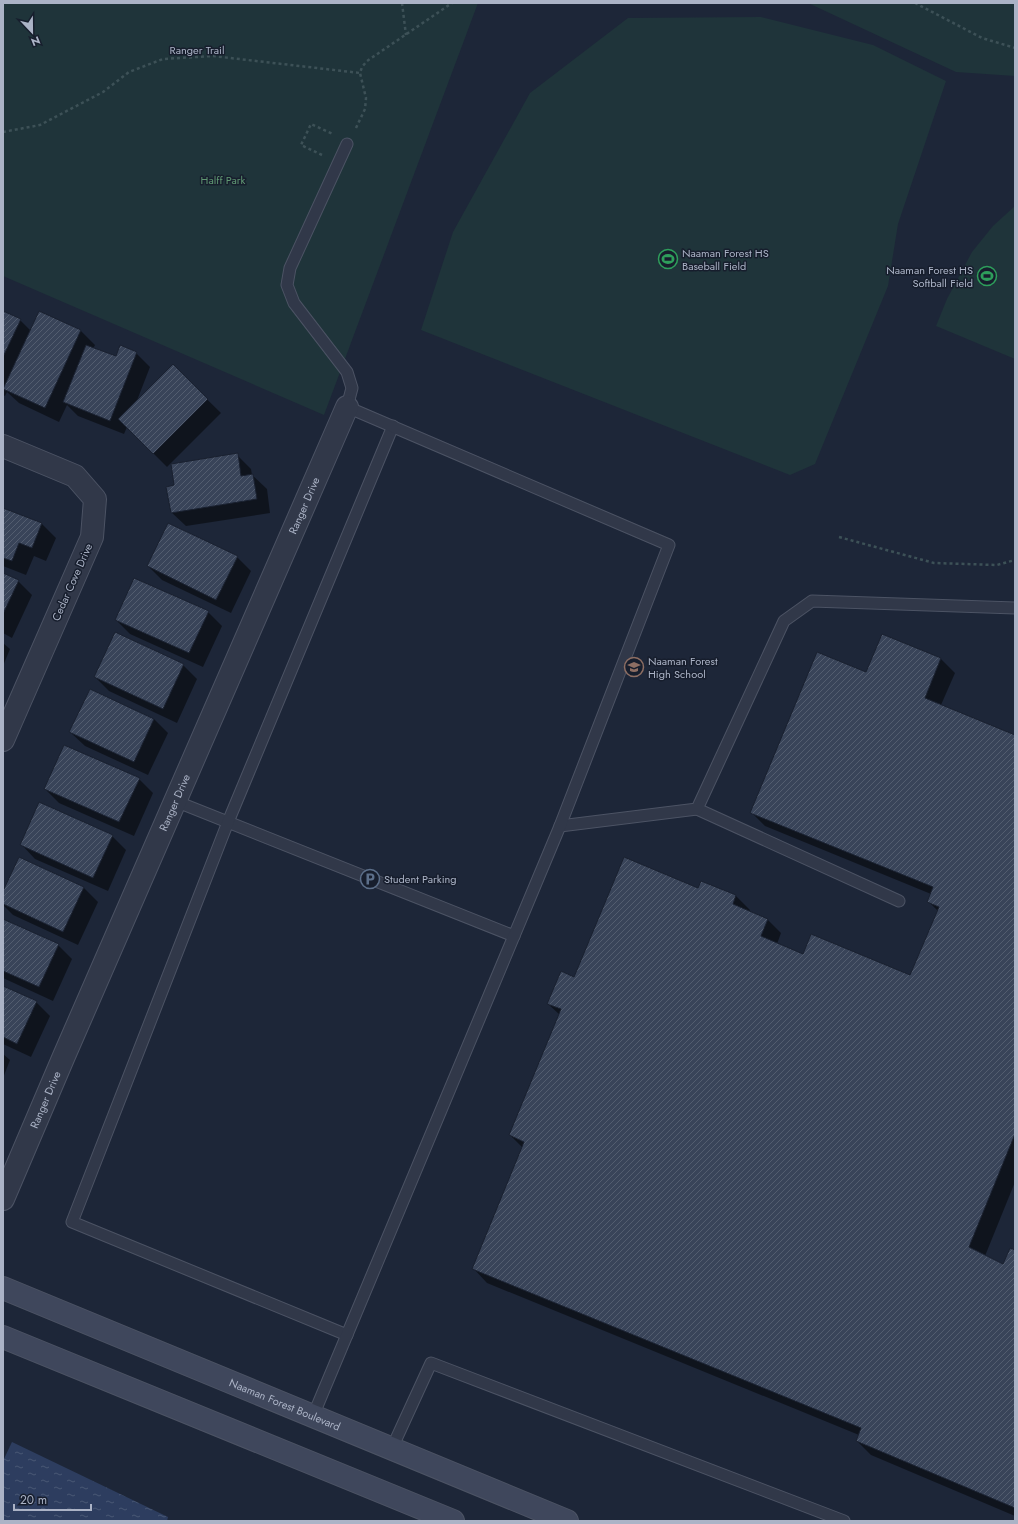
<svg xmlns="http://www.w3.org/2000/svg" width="1018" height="1524" viewBox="0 0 1018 1524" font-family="Jost,sans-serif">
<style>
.park{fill:#1f343a}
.water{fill:url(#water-ripples)}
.shadow{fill:#0007}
.building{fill:url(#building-hatch);stroke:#19202f}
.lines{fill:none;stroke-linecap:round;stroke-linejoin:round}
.lane-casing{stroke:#4c5364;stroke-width:13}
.street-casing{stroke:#4c5364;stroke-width:24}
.secondary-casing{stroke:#4c5364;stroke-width:24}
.path{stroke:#3d5157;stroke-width:2.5;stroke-dasharray:3 3;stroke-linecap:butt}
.lane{stroke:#313849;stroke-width:11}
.street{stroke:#313849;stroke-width:22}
.secondary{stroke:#3f475c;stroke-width:22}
.labels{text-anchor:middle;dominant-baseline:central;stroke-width:3;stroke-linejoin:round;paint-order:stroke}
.street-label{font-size:11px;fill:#abb3c6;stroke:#171e2d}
.park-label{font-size:11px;fill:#609873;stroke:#171e2d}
.poi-label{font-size:11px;fill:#abb3c6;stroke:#171e2d;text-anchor:start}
</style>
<defs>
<pattern id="water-ripples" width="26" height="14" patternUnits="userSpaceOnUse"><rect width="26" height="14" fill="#2d3d5f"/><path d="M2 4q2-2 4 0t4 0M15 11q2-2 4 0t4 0" fill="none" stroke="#495774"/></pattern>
<pattern id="building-hatch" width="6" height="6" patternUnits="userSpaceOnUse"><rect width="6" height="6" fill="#394459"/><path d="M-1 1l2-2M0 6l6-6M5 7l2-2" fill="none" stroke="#535d6f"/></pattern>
</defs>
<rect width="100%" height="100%" fill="#1d2638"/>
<g class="park">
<polygon points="3,3 478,3 324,415 3,276"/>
<polygon points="808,3 1015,3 1015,76 956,72"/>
<polygon points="761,17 873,45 946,81 898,224 888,286 815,464 790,475 421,330 453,232 530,93 628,18"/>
<polygon points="1015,206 1015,359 936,326 947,299 972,252 993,226"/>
</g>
<polygon class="water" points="12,1442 168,1517 167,1521 3,1521 3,1461"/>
<g class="shadow">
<polygon points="3,312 20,320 31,331 40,312 81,331 95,345 93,349 116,358 136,353 150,367 136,403 173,366 221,413 167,467 127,427 124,434 78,416 67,405 59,422 19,403 7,392 5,396 3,395"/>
<polygon points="237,455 251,469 252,475 267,489 270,513 186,526 171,512 175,486"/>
<polygon points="3,509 42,524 56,538 46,561 34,556 26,575 3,566"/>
<polygon points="237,557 251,571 231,613 162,580 148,566"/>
<polygon points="3,574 18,581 32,595 12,638 3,633"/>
<polygon points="208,612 222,626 203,667 130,634 116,620"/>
<polygon points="882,635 941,659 955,673 941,705 1015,736 1015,1182 985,1256 1003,1265 1015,1251 1015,1516 871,1455 857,1441 859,1435 487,1283 473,1268 523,1148 510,1135 560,1015 548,1004 575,978 699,890 736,896 750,910 749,912 767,919 781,933 777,944 804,955 911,976 938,911 928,901 931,894 765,826 751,812 866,673"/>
<polygon points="3,643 10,649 3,666"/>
<polygon points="183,665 197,679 177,723 109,691 95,677"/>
<polygon points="154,719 168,733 148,775 85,746 70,732"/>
<polygon points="139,779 153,793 134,836 59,803 45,789"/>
<polygon points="112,836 126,850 108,891 35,859 21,844"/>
<polygon points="84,888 98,902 78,945 13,915 3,905 3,893"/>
<polygon points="3,920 58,945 72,959 53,1001 3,978"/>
<polygon points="3,987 36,1002 50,1016 31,1057 3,1044"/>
<polygon points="3,1054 10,1060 3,1078"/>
</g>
<g class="building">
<polygon points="3,311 21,319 3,357"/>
<polygon points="39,311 81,330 45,408 3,389"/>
<polygon points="86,345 116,356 120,345 137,352 110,421 63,402"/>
<polygon points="173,364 208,399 153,454 118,419"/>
<polygon points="238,453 241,476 253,474 257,499 171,513 166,487 174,485 171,464"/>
<polygon points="3,508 42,523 32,548 19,543 12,561 3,558"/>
<polygon points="168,523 238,556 216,600 147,566"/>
<polygon points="3,573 19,580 3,614"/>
<polygon points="134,578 209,611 189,653 115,620"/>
<polygon points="115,632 184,664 163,709 94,677"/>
<polygon points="882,634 941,658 925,698 1015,735 1015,1134 969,1247 1003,1264 1010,1248 1015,1250 1015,1508 856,1441 861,1428 472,1269 524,1142 509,1135 561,1009 547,1004 561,971 574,977 624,857 698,888 701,881 736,895 733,904 768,919 761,936 803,954 811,934 910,975 939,907 927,902 933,887 750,813 817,652 866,672"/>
<polygon points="90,689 154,719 134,762 69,732"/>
<polygon points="64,745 140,778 119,822 44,789"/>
<polygon points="39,802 113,835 93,878 20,845"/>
<polygon points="19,857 84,887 63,932 3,904 3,891"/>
<polygon points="3,919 59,944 39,987 3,971"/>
<polygon points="3,986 37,1001 17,1044 3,1037"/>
</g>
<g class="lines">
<g class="lane-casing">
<g id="lane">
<polyline points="175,801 514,936"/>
<polyline points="697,809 899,901"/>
<polyline points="560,826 697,809 784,621 812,601 1015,608"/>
<polyline points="347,1335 72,1222 228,822 393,426"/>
<polyline points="313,1416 560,826 669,545 347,407 352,388 347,372 294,303 287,285 290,268 347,144"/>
<polyline points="392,1448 431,1363 844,1521"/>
</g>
</g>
<g class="street-casing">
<g id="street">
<polyline points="3,446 75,476 95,499 92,537 3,740"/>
<path id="s1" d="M3,1199L64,1056L347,407"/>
</g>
</g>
<g class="secondary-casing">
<g id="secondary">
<path id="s2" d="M3,1288L567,1521"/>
<polyline points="3,1337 453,1521"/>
</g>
</g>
<g class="path">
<polyline points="402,3 406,35"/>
<polyline points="915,3 982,38 1015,48"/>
<polyline points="356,128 365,109 366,98 360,73 362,67 367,61 452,3"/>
<polyline points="3,132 40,125 103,92 129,72 163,59 213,56 360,73"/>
<polyline points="322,155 301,145 311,124 333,134"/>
<polyline points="839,537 934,563 997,565 1015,560"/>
</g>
<use href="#lane" class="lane"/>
<use href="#street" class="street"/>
<use href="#secondary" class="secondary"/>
</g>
<defs>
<g id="stadium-ring" transform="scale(1)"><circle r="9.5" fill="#171e2d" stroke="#2e9e5b" stroke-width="1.5"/><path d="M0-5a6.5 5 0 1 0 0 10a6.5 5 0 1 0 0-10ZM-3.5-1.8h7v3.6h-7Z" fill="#2e9e5b"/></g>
<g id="school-ring" transform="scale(1)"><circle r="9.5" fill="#171e2d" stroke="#8d6e63" stroke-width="1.5"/><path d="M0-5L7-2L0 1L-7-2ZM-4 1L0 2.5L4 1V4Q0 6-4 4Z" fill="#8d6e63"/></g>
<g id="parking-ring" transform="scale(1)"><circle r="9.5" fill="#171e2d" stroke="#5c6f8a" stroke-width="1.5"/><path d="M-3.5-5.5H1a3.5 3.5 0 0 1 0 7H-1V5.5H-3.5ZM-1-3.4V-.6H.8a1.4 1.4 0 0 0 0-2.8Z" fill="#5c6f8a"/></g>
</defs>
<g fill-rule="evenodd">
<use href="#stadium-ring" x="668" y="259"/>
<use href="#stadium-ring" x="987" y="276"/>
<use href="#school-ring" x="634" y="667"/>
<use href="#parking-ring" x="370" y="879"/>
</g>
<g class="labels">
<g class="street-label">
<text x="197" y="50">Ranger Trail</text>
<text stroke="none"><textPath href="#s1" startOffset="756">Ranger Drive</textPath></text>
<text transform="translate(72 582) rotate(-66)">Cedar Cove Drive</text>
<text stroke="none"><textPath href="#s1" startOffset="432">Ranger Drive</textPath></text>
<text stroke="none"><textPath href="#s1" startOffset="108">Ranger Drive</textPath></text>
<text stroke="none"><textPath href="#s2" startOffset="305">Naaman Forest Boulevard</textPath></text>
</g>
<g class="park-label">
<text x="223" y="180">Halff Park</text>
</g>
<g class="poi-label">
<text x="682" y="253">Naaman Forest HS<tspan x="682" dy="13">Baseball Field</tspan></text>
<text x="973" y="270" text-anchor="end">Naaman Forest HS<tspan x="973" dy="13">Softball Field</tspan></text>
<text x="648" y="661">Naaman Forest<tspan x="648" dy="13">High School</tspan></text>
<text x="384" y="879">Student Parking</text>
</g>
</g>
<rect width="1018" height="1524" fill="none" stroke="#abb3c6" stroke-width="8"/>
<g transform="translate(32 32) rotate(158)" stroke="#171e2d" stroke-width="3" paint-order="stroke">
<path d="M0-3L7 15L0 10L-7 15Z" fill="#abb3c6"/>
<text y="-6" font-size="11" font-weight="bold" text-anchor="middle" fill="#abb3c6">N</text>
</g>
<path d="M14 1504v6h77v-6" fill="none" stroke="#abb3c6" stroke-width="2"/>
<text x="20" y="1504" font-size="12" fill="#abb3c6" stroke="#171e2d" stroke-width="3" paint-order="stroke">20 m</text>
</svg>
